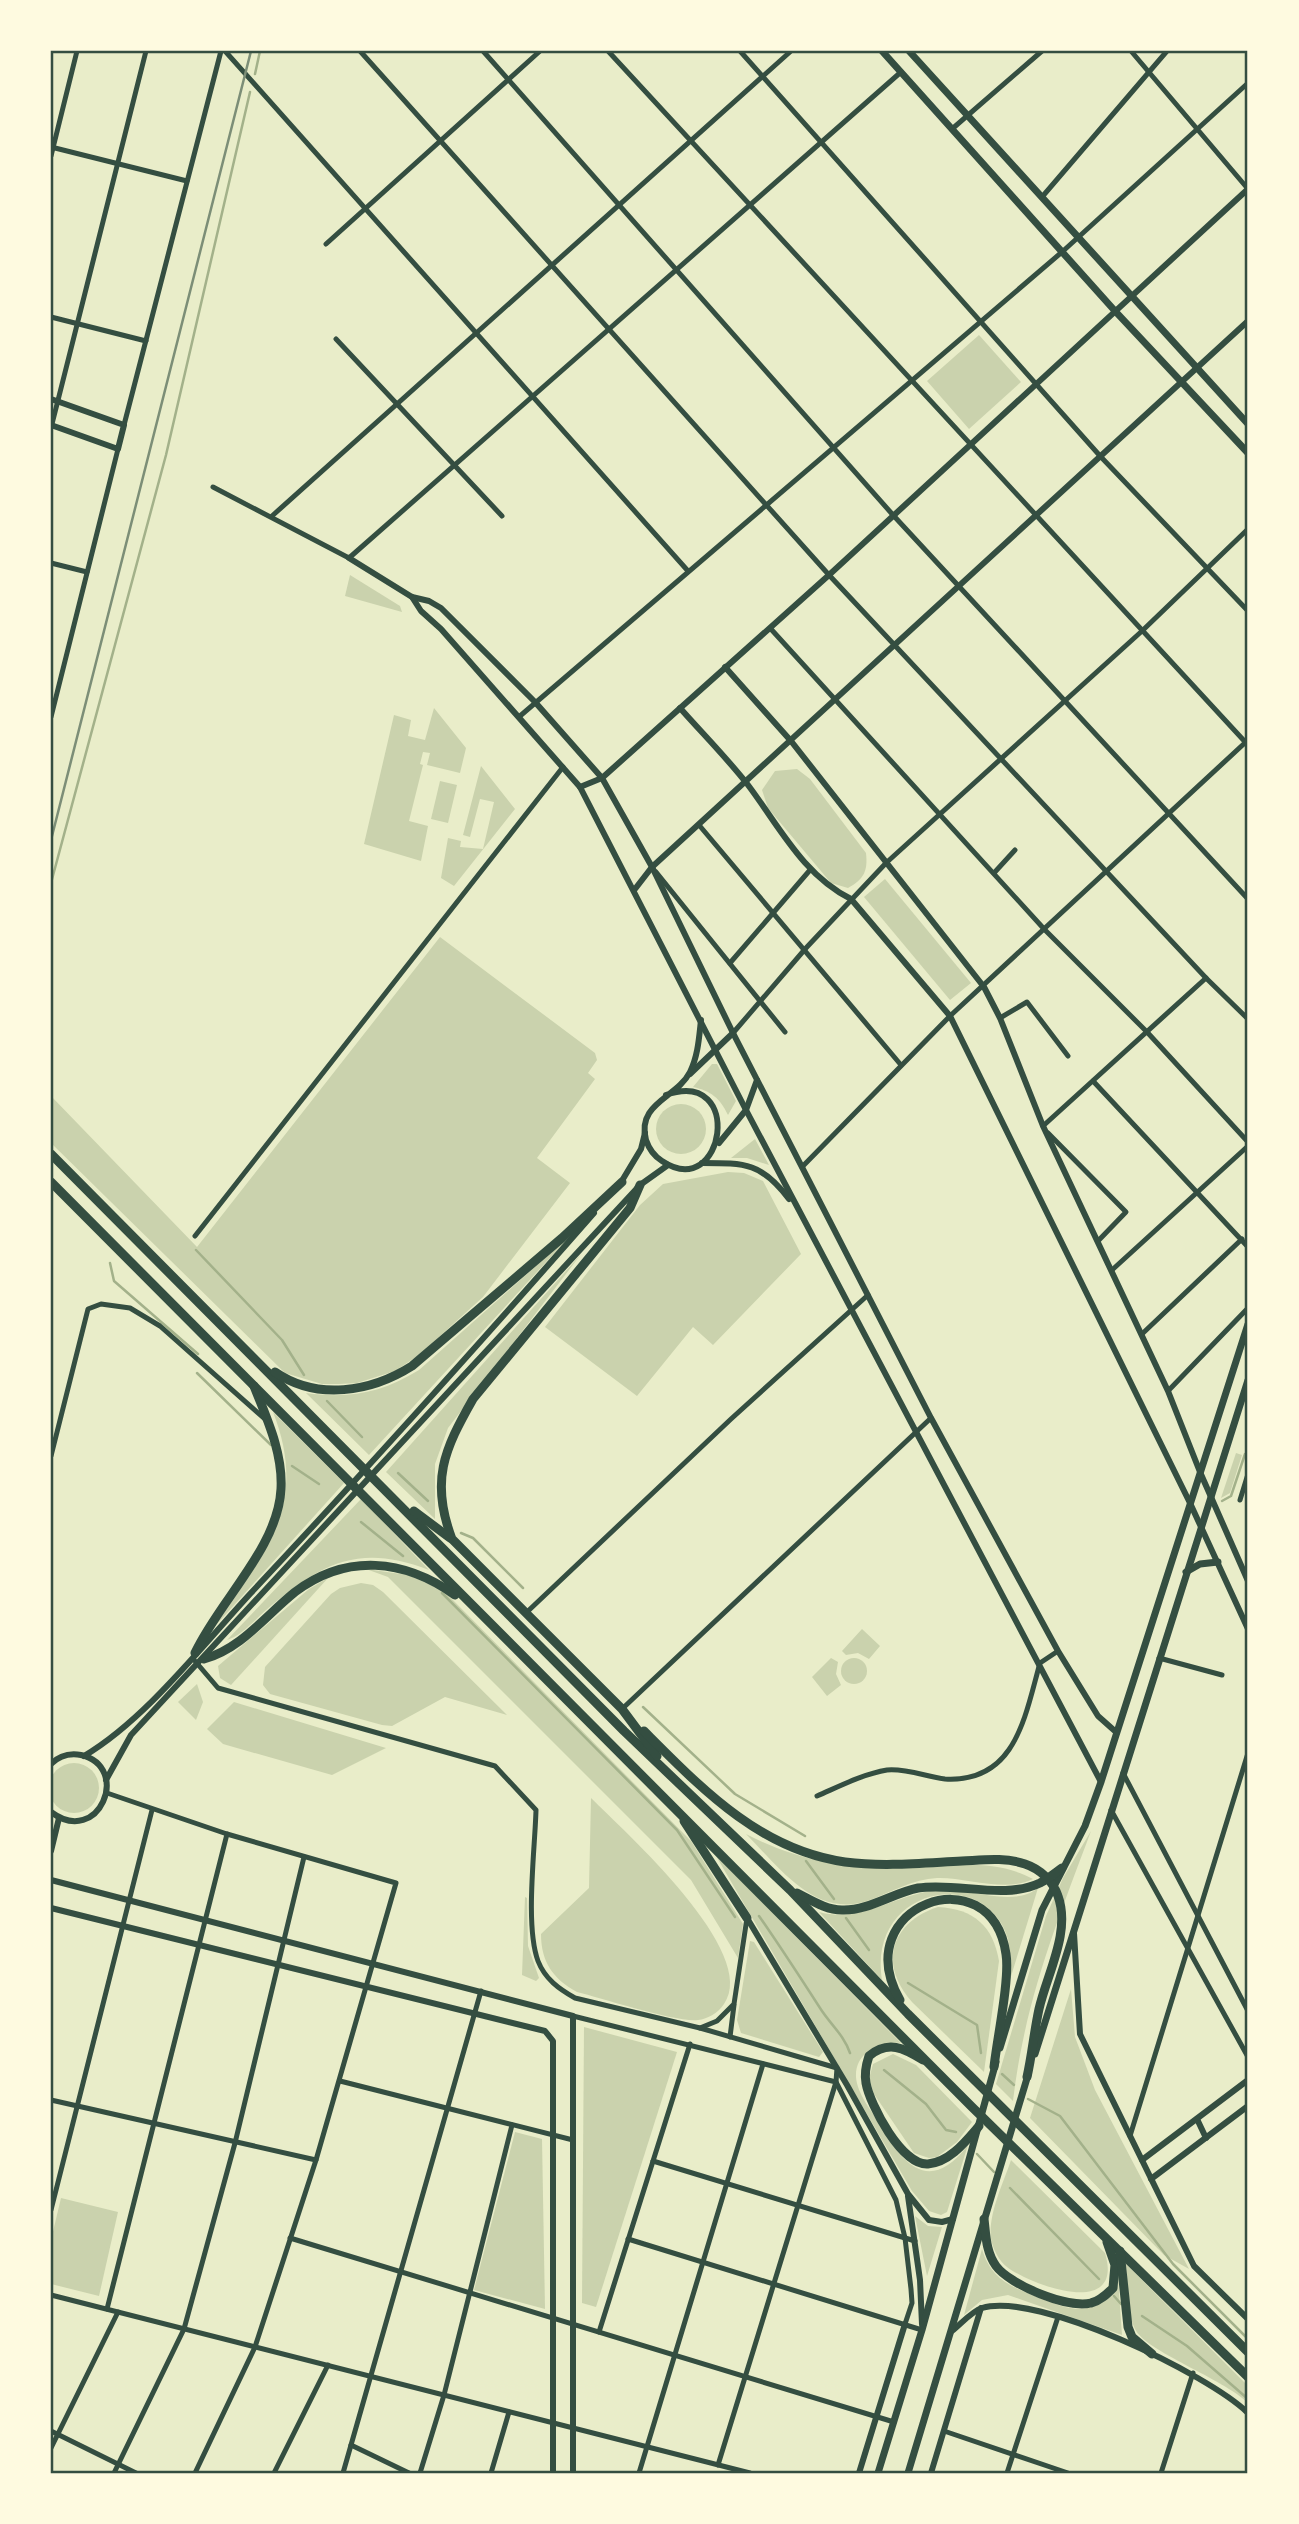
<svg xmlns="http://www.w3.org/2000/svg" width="1299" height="2524" viewBox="0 0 1299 2524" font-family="Quicksand,sans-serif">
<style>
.green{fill:#cad2ad}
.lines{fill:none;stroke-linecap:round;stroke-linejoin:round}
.stream{stroke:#a3b18a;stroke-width:2.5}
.minor{stroke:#344e41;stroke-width:5}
.tertiary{stroke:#344e41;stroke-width:6}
.secondary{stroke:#344e41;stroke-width:7}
.trunk{stroke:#344e41;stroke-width:9}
.rail{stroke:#7c8e77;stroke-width:2.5}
.neatline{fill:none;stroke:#344e41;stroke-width:2.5}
</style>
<rect width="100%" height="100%" fill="#e9edc9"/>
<g class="green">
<polygon points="979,335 1021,382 969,429 927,381"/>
<polygon points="350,575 400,606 402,612 345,596"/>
<polygon points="434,708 466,748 460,773 427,765 430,753 423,752 420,764 423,765 409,821 428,826 421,861 364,844 394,715 411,720 408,736 425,740"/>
<polygon points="481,766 515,809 454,886 441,878 448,838 461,841 460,847 483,849 494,802 480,799 470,837 463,835"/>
<path d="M797,769L810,779L866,853C868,871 864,879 848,888L831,883L768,808L762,790L775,771Z"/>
<polygon points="440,781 457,785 448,823 431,819"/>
<polygon points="885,879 971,983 950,1000 864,897"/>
<polygon points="440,937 595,1053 597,1060 588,1073 595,1079 537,1158 570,1183 483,1297 419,1355 395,1371 357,1383 339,1384 322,1384 285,1373 51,1143 51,1096 197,1247"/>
<path d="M712,1064H717L736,1101L728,1115C720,1098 711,1091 693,1087Z"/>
<circle cx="681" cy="1129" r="25"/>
<polygon points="755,1139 769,1165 747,1158 731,1158"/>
<polygon points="728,1172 744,1173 763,1181 801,1254 713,1345 693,1327 637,1396 545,1327 640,1205 663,1184"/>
<path d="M571,1235L369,1455L306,1393C349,1399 382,1393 419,1370Z"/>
<polygon points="582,1253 448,1428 435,1464 435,1519 386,1472"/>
<path d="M273,1412L344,1483L209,1633C261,1557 311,1509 273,1412Z"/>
<polygon points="1236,1453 1242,1455 1230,1493 1221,1498"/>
<path d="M361,1499L429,1570C357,1542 319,1565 265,1611C254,1621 241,1636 227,1640Z"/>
<polygon points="366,1569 408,1575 444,1591 691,1841 743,1924 738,1958 691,1880 388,1577"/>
<polygon points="328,1578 231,1685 220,1678 218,1666 309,1589"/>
<polygon points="361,1583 373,1585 383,1592 507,1715 445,1697 392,1726 382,1725 270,1694 263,1685 265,1667 331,1594 340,1588"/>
<polygon points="862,1629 880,1646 869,1659 858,1653 846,1655 842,1651"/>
<circle cx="854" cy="1671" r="13"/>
<polygon points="831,1658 838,1662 836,1674 841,1685 827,1696 812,1677"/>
<polygon points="197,1684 203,1702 196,1720 178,1702"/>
<polygon points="234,1702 386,1748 332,1775 223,1744 207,1729"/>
<circle cx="74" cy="1788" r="25"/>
<path d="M591,1798C624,1831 761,1953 724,2004C718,2013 708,2019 698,2020C678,2023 601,1998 577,1992C553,1979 541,1962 541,1934L589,1888Z"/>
<path d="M1091,1831C1056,1925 1025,2000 1013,2101L996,2084L1046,1916L1063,1878Z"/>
<path d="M746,1834C792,1858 839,1868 891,1868C938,1868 991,1856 1033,1879C1006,1893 966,1877 937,1878C913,1879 892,1892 870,1900C816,1920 780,1868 746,1834Z"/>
<path d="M716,1856L901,2043C880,2041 855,2052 856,2077C857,2094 872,2111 880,2125C903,2165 930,2195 968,2145L947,2212L941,2215L929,2211L912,2191Z"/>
<path d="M1038,1888L1009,1983C1009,1969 1011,1953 1008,1939C986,1864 867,1887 882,1980L819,1912C862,1924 897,1893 939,1890C969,1888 1013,1908 1038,1888Z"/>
<polygon points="525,1897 527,1898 528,1946 539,1978 536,1981 522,1975"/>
<path d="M938,1907C974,1909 993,1926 999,1961L984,2072L912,2002C878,1964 891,1922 938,1907Z"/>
<polygon points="750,1941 754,1942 823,2052 819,2057 741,2033 737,2020"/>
<polygon points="1071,1989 1075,2037 1095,2090 1189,2269 1164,2255 1030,2118"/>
<polygon points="584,2027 677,2052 596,2307 582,2303"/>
<polygon points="893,2054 916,2065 972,2122 957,2142 937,2157 929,2158 914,2153 874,2094 869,2079 873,2064"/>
<polygon points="515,2132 542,2139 545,2309 474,2290"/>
<path d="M1011,2160L1105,2253C1125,2319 1032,2286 1007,2267C999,2261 993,2249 991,2239C988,2214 1003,2184 1011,2160Z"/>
<polygon points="61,2198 118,2212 99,2296 51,2284 51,2240"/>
<polygon points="915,2216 928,2226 942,2227 927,2276"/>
<path d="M982,2249C991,2279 1010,2286 1037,2297C1071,2311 1101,2321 1118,2278L1122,2335L1008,2295L982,2300L964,2315Z"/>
<path d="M1126,2264L1248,2386V2403C1224,2379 1145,2351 1135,2329C1126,2311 1128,2284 1126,2264Z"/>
</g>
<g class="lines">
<g class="stream">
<polyline points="255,74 260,51"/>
<polyline points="51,883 166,455 250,92"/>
<polyline points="196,1250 282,1340 304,1375"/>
<polyline points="110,1263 114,1281 198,1354"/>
<polyline points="197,1373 271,1445"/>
<polyline points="327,1401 362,1437"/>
<polyline points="292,1466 319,1484"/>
<polyline points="398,1473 428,1501"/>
<polyline points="1222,1501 1231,1496 1245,1454"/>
<polyline points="361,1522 403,1556"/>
<polyline points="461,1533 473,1538 523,1588"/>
<polyline points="442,1593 677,1830 735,1917"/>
<polyline points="643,1707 735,1794 805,1836"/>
<polyline points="806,1861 834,1899"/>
<path d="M759,1916C780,1946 800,1977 820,2008C830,2024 844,2035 850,2053"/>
<polyline points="846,1918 869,1950"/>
<polyline points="908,1983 977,2025 981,2053"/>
<polyline points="884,2070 926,2104 946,2130 956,2132"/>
<polyline points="1002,2074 1014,2085"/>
<polyline points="1028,2099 1060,2116 1173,2264 1248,2339"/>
<polyline points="977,2154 994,2172"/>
<polyline points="1010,2188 1099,2279"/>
<polyline points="1114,2296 1121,2304"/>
<polyline points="1142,2316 1187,2346 1248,2399"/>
</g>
<g class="minor">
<polyline points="225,51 688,571"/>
<polyline points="360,51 829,575 1206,978 1248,1019"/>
<polyline points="483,51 893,515 1248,899"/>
<polyline points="608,51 1248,745"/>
<polyline points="740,51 1101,457 1248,611"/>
<polyline points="1131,51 1248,189"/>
<polyline points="952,129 1042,51"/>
<polyline points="51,147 187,181"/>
<polyline points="51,156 77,51"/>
<polyline points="1042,197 1167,51"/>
<polyline points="326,244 540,51"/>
<polyline points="51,317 146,341"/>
<polyline points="336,339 502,516"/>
<polyline points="124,425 221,51"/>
<polyline points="51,428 146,51"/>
<polyline points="213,487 349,558 901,72"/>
<polyline points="272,516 791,51"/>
<polyline points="51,563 87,572"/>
<polyline points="770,628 1045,930 1147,1032 1248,1142"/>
<polyline points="520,716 1062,252 1248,83"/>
<polyline points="51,717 118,449"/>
<polyline points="699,825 901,1065"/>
<polyline points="656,872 785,1032"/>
<polyline points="994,873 1015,850"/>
<polyline points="730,963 810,870"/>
<polyline points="1000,1018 1027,1002 1068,1056"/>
<polyline points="733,1033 806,948 886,863 1142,631 1248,529"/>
<polyline points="1093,1081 1248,1247"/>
<polyline points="1043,1126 1206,978"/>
<polyline points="1048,1133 1126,1212 1098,1241"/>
<polyline points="802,1167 950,1016 1248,740"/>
<polyline points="195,1236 563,767"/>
<polyline points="1112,1270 1248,1146"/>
<polyline points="1142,1334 1242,1239"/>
<polyline points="1168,1391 1248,1308"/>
<polyline points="51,1456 88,1309 101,1304 130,1308 160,1326 266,1420"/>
<polyline points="1240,1500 1248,1474"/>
<polyline points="527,1612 731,1419 868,1295"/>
<polyline points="1159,1658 1222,1675"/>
<path d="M195,1661L218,1688L495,1766L536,1810C535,1849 525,1926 538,1961C545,1979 559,1989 575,1998L700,2028L837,2068L836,2082L718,2465"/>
<polyline points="622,1709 931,1418"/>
<polyline points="1123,1773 1248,2011"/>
<polyline points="107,1793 227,1834 396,1883 316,2160 255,2347 195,2473"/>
<path d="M817,1796C840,1786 863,1774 887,1770C906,1768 927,1777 945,1779C1016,1783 1025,1716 1040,1663L1058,1651"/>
<polyline points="1111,1810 1248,2057"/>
<polyline points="573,2016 836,2082 896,2200 905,2238 911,2289 912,2303 905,2324"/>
<polyline points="700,2028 717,2021 734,2004 747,1918"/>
<polyline points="730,2037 734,2005"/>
<polyline points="340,2081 573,2140"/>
<polyline points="51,2100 316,2160"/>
<polyline points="1130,2136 1248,1753"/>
<polyline points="653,2161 915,2241"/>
<polyline points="51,2210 152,1810"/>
<polyline points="290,2238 894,2422"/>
<polyline points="628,2239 922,2330"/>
<polyline points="51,2295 750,2473"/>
<polyline points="107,2309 227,1834"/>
<polyline points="599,2332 690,2044"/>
<polyline points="51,2431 136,2473"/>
<polyline points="944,2431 1068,2473"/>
<polyline points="351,2445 409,2473"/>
<polyline points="51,2448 118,2312"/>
<polyline points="114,2473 184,2329 235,2143 304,1857"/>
<polyline points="274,2473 328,2365"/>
<polyline points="343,2473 481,1991"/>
<polyline points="420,2473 444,2395 512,2125"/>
<polyline points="491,2473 509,2412"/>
<polyline points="639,2473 763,2064"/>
<polyline points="1007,2473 1058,2317"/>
<polyline points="1161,2473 1193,2373"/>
</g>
<g class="tertiary">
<polyline points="51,399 124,425 118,449 51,425"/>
<polyline points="349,558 412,597 429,601 441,608 535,702 602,778 652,867 733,1033 931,1418 1058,1651 1098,1716 1116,1732"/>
<polyline points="412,597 421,611 441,629 580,787 746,1110 1101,1782"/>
<polyline points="725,667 791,741 984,987 1000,1018 1043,1126 1168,1391 1200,1472 1248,1581"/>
<path d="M680,708C702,733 727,758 748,785C779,826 803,875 851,899L950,1016L1190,1503L1248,1629"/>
<polyline points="580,787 602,778 829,575 1248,189"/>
<polyline points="635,889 652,867 1248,321"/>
<polyline points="690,1074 733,1033"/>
<path d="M666,1095C745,1067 725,1203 662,1161C654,1156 649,1149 646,1140C636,1103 677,1098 690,1072C698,1056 699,1038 701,1020"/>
<polyline points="719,1143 746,1110 757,1080"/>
<path d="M702,1163C746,1163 762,1163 789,1199"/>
<polyline points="620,1184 641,1149 645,1133"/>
<path d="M84,1756C145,1720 201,1647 250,1594C367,1469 481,1342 594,1213"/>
<path d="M51,1764C59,1756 70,1753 81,1755C132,1767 99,1848 51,1812"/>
<polyline points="106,1780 131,1735 640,1185 668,1165"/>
<polyline points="51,1851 59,1818"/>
<polyline points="51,1880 573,2016 573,2473"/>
<polyline points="51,1908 545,2031 553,2041 553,2473"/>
<polyline points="747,1918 847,2085 908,2194 929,2220 942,2222 953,2219"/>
<polyline points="1074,1933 1080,2034 1194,2266 1248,2319"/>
<polyline points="1197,2119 1206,2138"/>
<polyline points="1142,2160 1248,2080"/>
<polyline points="1151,2179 1248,2106"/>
<polyline points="908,2196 920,2280 922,2324"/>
<path d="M952,2331C961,2324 972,2311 982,2308C1037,2291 1208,2374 1248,2413"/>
<polyline points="859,2473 905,2324"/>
<polyline points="931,2473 981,2308"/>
</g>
<g class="secondary">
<polyline points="882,51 1115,311 1248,453"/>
<polyline points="909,51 1248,424"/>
<polyline points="1186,1572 1200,1564 1218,1562"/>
<polyline points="1000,2048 1042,1910 1085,1826 1101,1782 1248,1324"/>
<polyline points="1035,2054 1248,1380"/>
<polyline points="878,2473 922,2330 996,2062"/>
<polyline points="908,2473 1028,2075"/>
</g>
<g class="trunk">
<polyline points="51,1154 624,1731 790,1890 908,2014 1248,2352"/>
<polyline points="51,1182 972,2107 1248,2377"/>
<path d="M640,1185L630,1208L473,1399C444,1450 430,1481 452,1539L622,1709L657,1756"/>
<path d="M275,1372C317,1401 371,1392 412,1366L562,1238L622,1182"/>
<polyline points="414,1511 450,1538"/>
<path d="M195,1653C219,1601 278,1548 281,1489C283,1453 267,1419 254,1386"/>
<path d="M204,1659C242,1648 265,1616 295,1592C347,1553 404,1559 455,1595"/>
<path d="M644,1731C702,1789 760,1850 845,1862C884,1867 923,1863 962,1861C983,1860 1005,1857 1025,1864C1040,1869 1053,1881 1058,1896C1071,1932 1047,1974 1039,2009C1034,2032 1032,2055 1027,2077"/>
<polyline points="684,1821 747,1918"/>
<path d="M797,1893C811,1900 826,1910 842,1910C868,1911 893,1893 918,1888C957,1882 1004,1900 1040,1883C1048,1879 1055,1873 1062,1868"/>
<path d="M900,2000C846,1906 991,1853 1006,1954C1010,1979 997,2039 994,2067"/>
<path d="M923,2060C904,2048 888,2040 869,2056C866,2065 864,2073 866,2083C870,2105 902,2166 928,2164C950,2162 966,2141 979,2126"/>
<path d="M984,2219C986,2236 986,2252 996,2266C1010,2285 1068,2309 1091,2303C1100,2301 1107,2294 1113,2288L1115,2265L1107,2242"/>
<polyline points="1120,2251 1128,2327 1132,2337 1152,2354"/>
</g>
<polyline class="rail" points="51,840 251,51"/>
</g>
<rect width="1299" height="2524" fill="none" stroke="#fefae0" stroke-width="105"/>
<rect x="52" y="52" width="1194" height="2420" class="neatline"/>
</svg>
